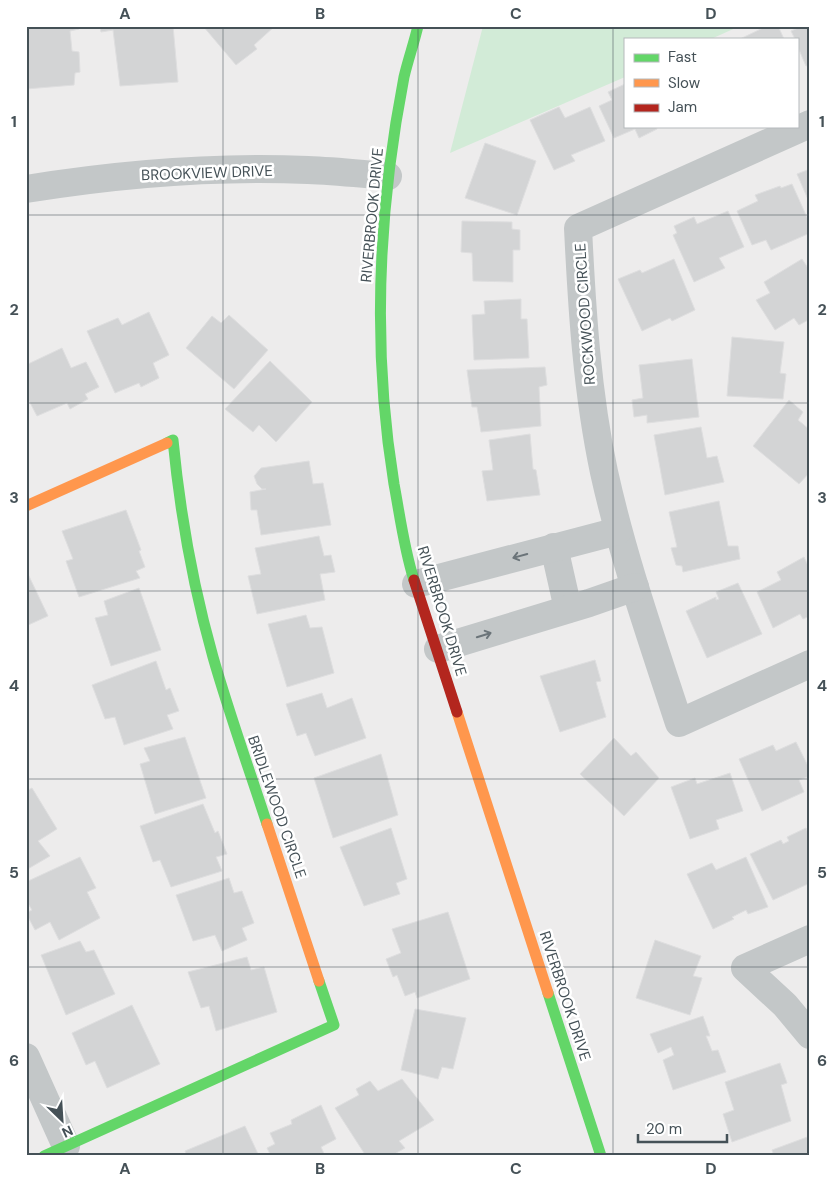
<svg xmlns="http://www.w3.org/2000/svg" width="836" height="1182" viewBox="0 0 836 1182" font-family="'DM Sans',sans-serif">
<style>
.green{fill:#d2ebd7}
.building{fill:#d3d4d5;stroke:#dededf}
.lines{fill:none;stroke-linecap:round;stroke-linejoin:round}
.street{stroke:#c3c7c8;stroke-width:28}
.fast{stroke:#63d668;stroke-width:11}
.slow{stroke:#ff974d;stroke-width:11}
.jam{stroke:#b3261e;stroke-width:11}
.oneway{stroke:#6b7479}
.grid{fill:none;stroke:#455157;stroke-width:1;stroke-opacity:0.55}
.labels{text-anchor:middle;dominant-baseline:central;stroke-width:5;stroke-linejoin:round;paint-order:stroke}
.street-label{font-size:15px;fill:#455157;stroke:#fff}
.neatline{fill:none;stroke:#455157;stroke-width:2}
.grid-label{font-size:16px;text-anchor:middle;font-weight:bold;fill:#455157}
</style>
<rect width="100%" height="100%" fill="#edecec"/>
<polygon class="green" points="483,26 740,26 711,39 625,39 625,77 450,153"/>
<g class="building">
<polygon points="26,26 79,26 79,29 70,31 72,51 79,52 80,72 75,73 74,85 26,89"/>
<polygon points="100,26 173,26 178,82 120,86 113,30 101,32"/>
<polygon points="203,26 275,26 254,45 257,49 236,65"/>
<polygon points="767,26 778,26 784,39 740,39"/>
<polygon points="803,26 810,26 810,65 806,66 797,45 797,39 795,39 791,31"/>
<polygon points="625,84 625,126 656,126 657,129 639,138 635,129 614,138 599,106 612,100 608,92"/>
<polygon points="559,107 565,118 590,107 605,141 571,155 575,161 554,170 530,120"/>
<polygon points="485,143 536,161 517,215 465,198"/>
<polygon points="810,169 810,204 797,174"/>
<polygon points="792,184 810,224 810,233 771,250 766,240 752,245 737,211 758,201 755,195 780,186 781,188"/>
<polygon points="728,211 744,247 719,258 725,268 694,282 673,235 677,233 674,226 694,217 697,224"/>
<polygon points="462,221 512,222 512,229 520,230 520,250 513,250 513,282 473,281 472,253 461,252"/>
<polygon points="674,259 695,310 672,321 670,318 642,331 618,279 640,270 642,273"/>
<polygon points="802,259 810,271 810,319 799,325 794,318 775,330 756,300 770,293 764,282"/>
<polygon points="521,299 521,319 527,319 529,358 474,360 472,315 485,314 484,301"/>
<polygon points="149,312 169,355 153,363 159,378 141,387 139,383 115,393 87,331 118,318 122,325"/>
<polygon points="229,315 268,350 234,389 186,348 212,316 221,323"/>
<polygon points="732,337 784,342 780,373 786,374 783,399 727,396"/>
<polygon points="62,348 71,368 86,362 99,387 85,394 88,399 70,409 67,403 37,416 26,395 26,365"/>
<polygon points="692,359 699,417 647,423 647,415 634,417 632,400 643,398 639,365"/>
<polygon points="270,361 312,402 276,442 259,425 253,432 225,409"/>
<polygon points="545,367 547,385 539,387 541,426 481,432 477,407 472,407 467,370"/>
<polygon points="789,400 803,412 798,420 810,430 810,472 799,484 753,446"/>
<polygon points="701,427 707,458 717,456 724,482 665,495 654,435"/>
<polygon points="530,434 533,469 536,470 540,495 487,501 482,471 493,470 489,440"/>
<polygon points="309,461 313,484 323,483 331,525 261,535 257,510 251,510 250,492 266,489 262,489 257,484 254,476 261,468"/>
<polygon points="719,501 728,546 738,546 740,559 683,572 682,566 676,565 671,548 677,547 669,512"/>
<polygon points="126,510 141,550 139,551 145,567 136,571 140,578 79,597 66,561 73,559 62,531"/>
<polygon points="319,536 324,556 331,555 335,572 320,574 325,600 257,614 248,576 261,574 255,548"/>
<polygon points="804,557 810,570 810,616 803,619 800,614 773,628 757,592 781,580 777,572"/>
<polygon points="26,570 48,616 26,626"/>
<polygon points="738,583 762,634 707,658 686,611 716,597 716,600 719,599 716,592"/>
<polygon points="139,588 161,650 111,666 95,618 108,615 104,601"/>
<polygon points="306,615 310,628 322,627 334,673 287,687 268,624"/>
<polygon points="595,660 601,681 596,682 606,717 560,732 540,676"/>
<polygon points="156,661 166,690 170,688 179,711 167,715 173,729 124,745 115,717 105,719 92,685"/>
<polygon points="322,693 327,708 352,698 366,738 315,756 306,733 297,736 286,704"/>
<polygon points="185,737 206,798 155,814 140,764 150,761 144,748"/>
<polygon points="614,738 631,756 636,752 659,778 624,816 580,774"/>
<polygon points="796,742 810,770 810,776 799,780 804,792 762,811 739,759 773,745 776,751"/>
<polygon points="381,754 398,815 333,838 314,778"/>
<polygon points="730,773 743,811 716,820 719,829 690,839 671,787 695,778 697,784"/>
<polygon points="32,788 57,829 38,841 50,856 26,870 26,791"/>
<polygon points="203,804 215,833 218,831 227,854 216,857 222,871 171,887 160,860 153,862 140,826"/>
<polygon points="391,828 407,879 396,883 400,894 364,906 340,847"/>
<polygon points="806,828 810,838 810,883 773,900 750,854 781,840 783,844 789,841 787,837"/>
<polygon points="80,857 96,888 87,892 100,918 59,940 50,922 35,930 26,913 32,910 26,900 26,882"/>
<polygon points="746,857 768,907 748,914 746,910 732,917 734,919 713,929 687,874 712,863 716,870"/>
<polygon points="229,878 234,893 242,891 254,923 242,928 247,940 222,951 215,935 193,941 176,895"/>
<polygon points="448,912 470,979 417,998 415,992 405,996 397,975 393,977 386,959 401,953 392,929"/>
<polygon points="655,940 701,956 693,976 702,978 690,1015 636,998"/>
<polygon points="80,941 86,952 94,950 115,994 66,1015 41,955"/>
<polygon points="247,957 251,970 264,967 277,1012 216,1031 209,1006 201,1008 188,972"/>
<polygon points="132,1005 160,1064 107,1088 95,1061 86,1065 72,1033"/>
<polygon points="415,1009 466,1018 453,1069 442,1067 438,1079 401,1070"/>
<polygon points="703,1016 710,1036 706,1036 712,1051 718,1050 726,1072 673,1090 663,1060 674,1055 671,1047 658,1053 650,1034"/>
<polygon points="780,1063 787,1083 781,1085 791,1121 732,1142 723,1114 734,1110 725,1082"/>
<polygon points="402,1079 434,1120 399,1141 405,1148 391,1156 366,1156 335,1108 359,1095 356,1089 370,1081 378,1091"/>
<polygon points="321,1105 336,1139 321,1147 325,1156 271,1156 267,1148 275,1144 270,1133 292,1124 291,1120"/>
<polygon points="245,1126 259,1156 187,1156 185,1151"/>
<polygon points="810,1136 810,1156 774,1156 772,1150"/>
</g>
<g class="lines">
<g class="street">
<path d="M810,124L578,228C582,310 587,392 604,472C623,558 652,640 679,723L810,664"/>
<path d="M26,189C119,174 214,166 308,170C335,171 362,174 388,176"/>
<polyline points="554,547 568,609"/>
<polyline points="416,584 618,531"/>
<polyline points="438,649 589,603 635,587"/>
<polyline points="810,939 745,968 785,1005 810,1035"/>
<polyline points="26,1057 66,1146"/>
</g>
<g class="fast">
<path d="M167,443L173,440C180,513 193,586 213,657C229,713 249,769 267,824"/>
<path d="M414,580C404,549 400,516 394,484C372,349 378,211 404,77C408,60 414,43 418,26"/>
<polyline points="548,993 601,1156"/>
<polyline points="44,1156 334,1025 319,981"/>
</g>
<g class="slow">
<polyline points="26,506 167,443"/>
<polyline points="457,712 548,993"/>
<polyline points="267,824 319,981"/>
</g>
<polyline class="jam" points="414,580 457,712"/>
</g>
<defs><path id="oneway-shaft" d="M-6 0H5M1.5-3L5.5 0L1.5 3" fill="none" stroke-width="1.6" stroke-linecap="round" stroke-linejoin="round" transform="scale(1.25)"/></defs>
<g class="oneway">
<use href="#oneway-shaft" transform="translate(520 556) rotate(165)"/>
<use href="#oneway-shaft" transform="translate(484 635) rotate(-17)"/>
</g>
<path class="grid" d="M223,26V1156M418,26V1156M613,26V1156M26,215H810M26,403H810M26,591H810M26,779H810M26,967H810"/>
<g class="labels">
<g class="street-label">
<text transform="translate(207 173) rotate(-2)">BROOKVIEW DRIVE</text>
<text transform="translate(372 215) rotate(-85)">RIVERBROOK DRIVE</text>
<text transform="translate(585 314) rotate(-94)">ROCKWOOD CIRCLE</text>
<text transform="translate(442 611) rotate(73)">RIVERBROOK DRIVE</text>
<text transform="translate(277 807) rotate(71)">BRIDLEWOOD CIRCLE</text>
<text transform="translate(565 996) rotate(72)">RIVERBROOK DRIVE</text>
</g>
</g>
<rect width="836" height="1182" fill="none" stroke="#ffffff" stroke-width="55"/>
<rect x="624" y="38" width="175" height="90" fill="#ffffff" stroke="#b5b9bc"/>
<rect x="634" y="54" width="25" height="8" fill="#63d668" stroke="#b5b9bc"/>
<text x="668" y="62" font-size="15" fill="#455157">Fast</text>
<rect x="634" y="79" width="25" height="8" fill="#ff974d" stroke="#b5b9bc"/>
<text x="668" y="88" font-size="15" fill="#455157">Slow</text>
<rect x="634" y="104" width="25" height="8" fill="#b3261e" stroke="#b5b9bc"/>
<text x="668" y="112" font-size="15" fill="#455157">Jam</text>
<g transform="translate(62 1120) rotate(155)" stroke="#ffffff" stroke-width="4" paint-order="stroke">
<path d="M0-4L9 19L0 12L-9 19Z" fill="#455157"/>
<text y="-8" font-size="14" font-weight="bold" text-anchor="middle" fill="#455157">N</text>
</g>
<path d="M638 1134v8h89v-8" fill="none" stroke="#455157" stroke-width="2.5"/>
<text x="646" y="1134" font-size="15" fill="#455157" stroke="#ffffff" stroke-width="4" paint-order="stroke">20 m</text>
<rect x="28" y="28" width="780" height="1126" class="neatline"/>
<g class="grid-label">
<text x="125" y="19">A</text>
<text x="320" y="19">B</text>
<text x="516" y="19">C</text>
<text x="711" y="19">D</text>
<text x="14" y="127">1</text>
<text x="822" y="127">1</text>
<text x="14" y="315">2</text>
<text x="822" y="315">2</text>
<text x="14" y="503">3</text>
<text x="822" y="503">3</text>
<text x="14" y="691">4</text>
<text x="822" y="691">4</text>
<text x="14" y="878">5</text>
<text x="822" y="878">5</text>
<text x="14" y="1066">6</text>
<text x="822" y="1066">6</text>
<text x="125" y="1174">A</text>
<text x="320" y="1174">B</text>
<text x="516" y="1174">C</text>
<text x="711" y="1174">D</text>
</g>
</svg>
